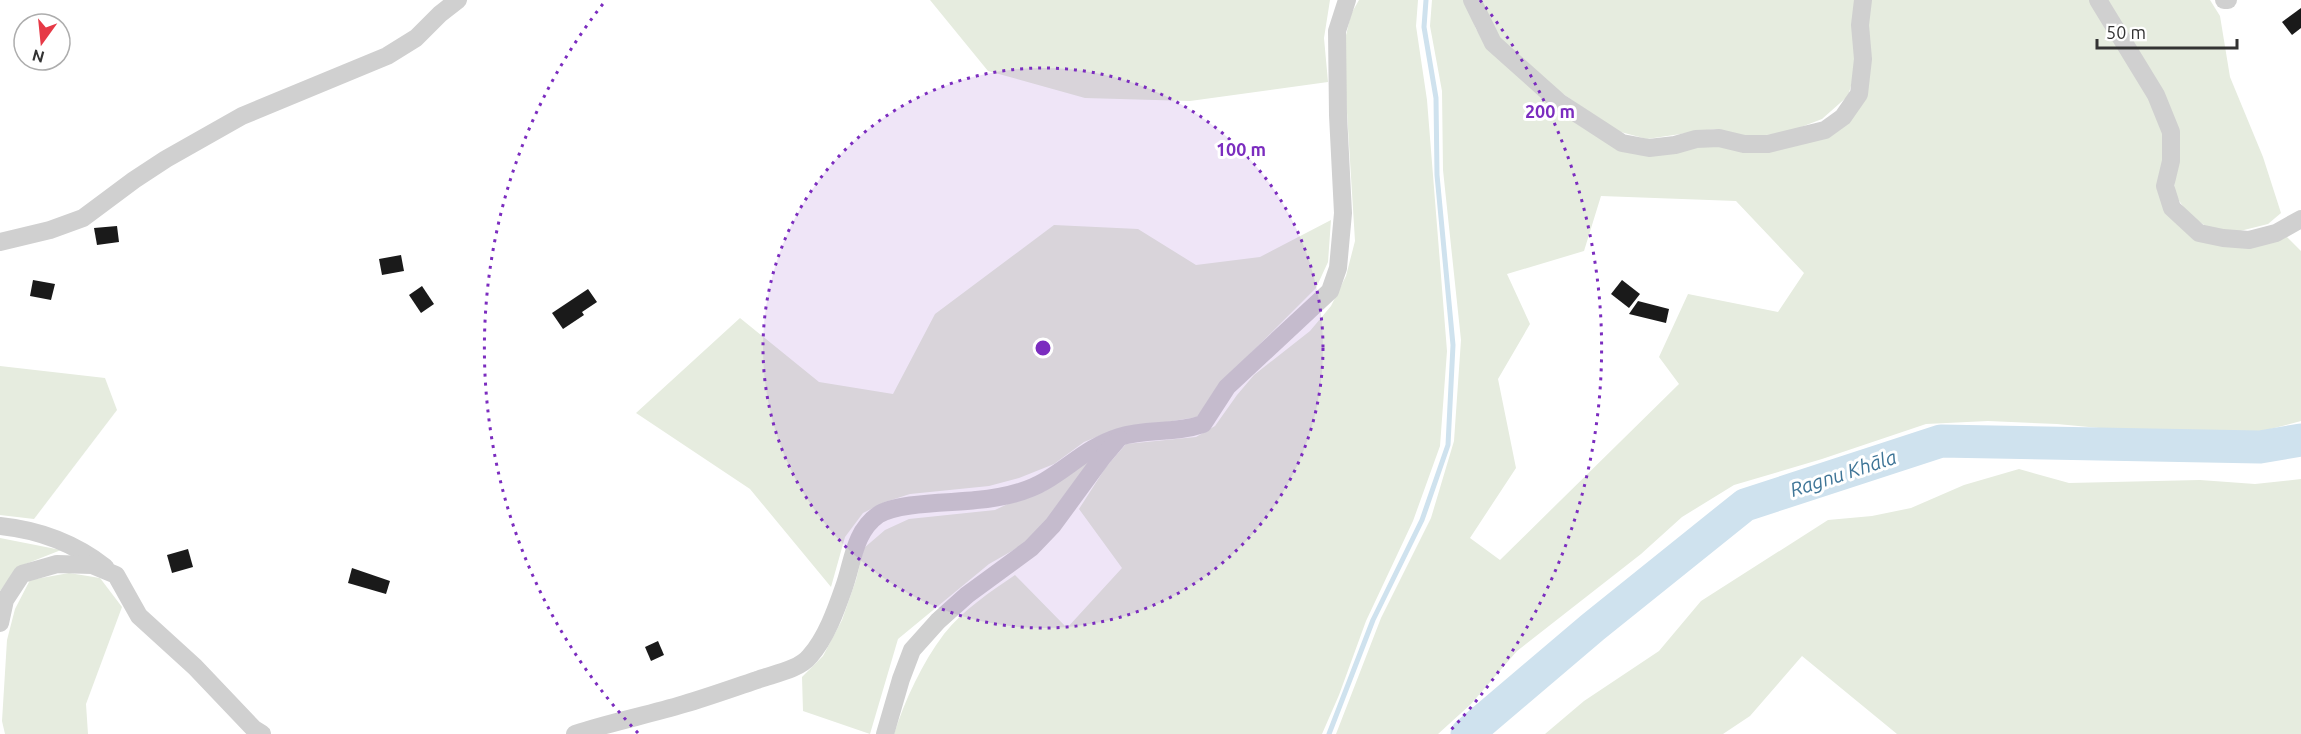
<svg xmlns="http://www.w3.org/2000/svg" width="2301" height="734" viewBox="0 0 2301 734" font-family="Ubuntu,sans-serif">
<style>
.green{fill:#e6ecdf;fill-rule:evenodd}
.lines{fill:none;stroke-linecap:round;stroke-linejoin:round}
.stream{stroke:#cfe2ee;stroke-width:5}
.river{stroke:#cfe2ee;stroke-width:33}
.building{fill:#1a1a1a}
.street{stroke:#d0d0d0;stroke-width:18}
.ring{fill:none;stroke:#7b2cbf;stroke-width:3;stroke-dasharray:3 6}
.labels{text-anchor:middle;dominant-baseline:central;stroke-width:6;stroke-linejoin:round;paint-order:stroke}
.water-label{font-size:20px;font-style:italic;fill:#3f7597;stroke:#fff}
.centre{fill:#7b2cbf;stroke:#fff;stroke-width:3}
.ring-label{font-size:18px;text-anchor:middle;font-weight:bold;fill:#7b2cbf;stroke:#fff;stroke-width:6;stroke-linejoin:round;paint-order:stroke}
</style>
<rect width="100%" height="100%" fill="#fff"/>
<g class="green">
<polygon points="930,0 1330,0 1324,38 1328,82 1190,101 1085,98 988,71"/>
<path d="M1359,0H1418L1416,26L1427,100L1447,351L1440,446L1413,521L1366,621L1339,695L1322,734H894C905,700 922,663 944,634C963,610 990,592 1015,575L1067,628L1122,568L1079,509L1106,467L1126,444L1196,437L1215,426L1237,395L1254,375L1310,331L1331,306L1346,276L1355,241L1343,48L1351,14Z"/>
<path d="M1432,0H1465L1476,29L1490,48L1593,134L1725,147L1849,121L1868,0H2091L2151,102L2166,137L2164,163L2189,232L2283,233L2301,251V421L2251,434L2206,438L2057,424L1988,421L1926,424L1822,459L1734,485L1682,517L1641,554L1517,651L1471,704L1438,734H1336L1381,618L1431,518L1454,441L1461,340L1443,170L1442,91L1430,26ZM1601,196L1736,201L1804,273L1778,312L1688,294L1659,357L1679,384L1500,560L1470,538L1516,468L1498,379L1530,324L1507,274L1584,251Z"/>
<polygon points="1478,0 1857,0 1857,65 1848,96 1822,119 1783,134 1745,136 1714,129 1647,139 1617,131 1556,89 1515,54 1490,27"/>
<polygon points="2107,0 2210,0 2220,16 2230,77 2263,157 2281,213 2268,224 2240,231 2210,229 2188,214 2174,193 2177,132"/>
<polygon points="1331,220 1328,262 1316,288 1225,379 1197,417 1111,431 1084,442 1054,464 1019,478 989,486 910,494 885,502 863,513 845,537 831,587 750,489 636,413 740,318 819,382 893,394 935,314 1054,225 1138,229 1196,265 1260,257"/>
<polygon points="0,366 105,378 117,410 34,519 0,515"/>
<polygon points="1096,454 1048,523 1024,544 989,564 898,639 870,734 803,711 802,677 823,656 842,620 856,580 864,548 885,530 909,519 995,510 1014,501 1045,491"/>
<polygon points="2019,469 2069,483 2200,480 2255,484 2301,479 2301,734 1897,734 1802,656 1750,716 1723,734 1545,734 1584,701 1659,651 1701,601 1828,520 1872,516 1911,508 1964,485"/>
<polygon points="0,538 61,550 18,567 0,591"/>
<polygon points="69,573 100,578 122,607 86,704 88,734 5,734 2,721 7,640 15,609 30,580"/>
</g>
<g class="lines">
<polyline class="stream" points="1329,734 1373,620 1422,520 1448,445 1453,345 1437,175 1436,98 1424,27 1426,0"/>
<polyline class="river" points="1467,734 1593,627 1745,505 1941,441 2260,447 2301,440"/>
</g>
<g class="building">
<polygon points="2301,8 2301,28 2292,35 2282,22"/>
<polygon points="117,226 119,242 97,245 94,228"/>
<polygon points="401,255 404,271 382,275 379,259"/>
<polygon points="33,280 55,284 51,300 30,296"/>
<polygon points="1622,280 1640,294 1629,308 1611,294"/>
<polygon points="422,286 434,304 421,313 409,295"/>
<polygon points="588,289 597,302 582,312 584,315 563,329 552,313"/>
<polygon points="1638,301 1669,309 1666,323 1629,314"/>
<polygon points="188,549 193,567 172,573 167,555"/>
<polygon points="352,568 390,581 386,594 348,583"/>
<polygon points="658,641 664,655 651,661 645,647"/>
</g>
<g class="lines">
<g class="street">
<polyline points="1472,0 1493,43 1559,102 1622,143 1649,148 1675,145 1696,139 1719,138 1744,144 1768,144 1825,130 1843,117 1859,94 1863,59 1860,25 1863,0"/>
<polyline points="2098,0 2156,95 2171,132 2171,161 2165,186 2172,208 2199,233 2223,238 2249,240 2276,233 2301,219"/>
<polyline points="2224,0 2228,0"/>
<polyline points="0,242 50,230 83,218 134,180 166,159 242,116 387,56 416,38 440,14 458,0"/>
<path d="M0,526C39,530 74,543 105,567"/>
<polyline points="0,623 5,600 22,574 57,564 92,565 116,575 139,616 195,667 254,729 262,734"/>
<path d="M575,734C611,722 648,715 684,704C708,697 733,688 757,680C773,674 799,670 810,656C826,638 836,610 844,587C853,562 854,532 878,515C897,502 953,503 976,500C999,498 1025,493 1045,481C1072,465 1088,447 1119,437C1147,428 1174,434 1203,424L1227,387L1330,291L1338,268L1343,213L1338,115L1337,31L1347,0"/>
<polyline points="885,734 901,679 912,650 938,621 967,595 1031,548 1053,525 1102,458 1119,438"/>
</g>
</g>
<circle cx="1043" cy="348" r="280" fill="#7b2cbf" fill-opacity=".12"/>
<g class="ring">
<circle cx="1043" cy="348" r="280"/>
<path d="M638 733A559 559 0 0 1 606 0M1480 0A559 559 0 0 1 1448 733"/>
</g>
<g class="labels">
<g class="water-label">
<text transform="translate(1843 473) rotate(-18)">Ragnu Khāla</text>
</g>
</g>
<circle cx="1043" cy="348" r="9" class="centre"/>
<g class="ring-label">
<text x="1550" y="118">200 m</text>
<text x="1241" y="156">100 m</text>
</g>
<g transform="translate(42 42) rotate(195)"><circle r="28" fill="#ffffff" stroke="#adadad" stroke-width="1.5"/>
<path d="M0-4.5L10 22L0 15L-10 22Z" fill="#e63946"/>
<text y="-9" font-size="16" font-weight="bold" text-anchor="middle" fill="#333333">N</text>
</g>
<path d="M2097 39v9h140v-9" fill="none" stroke="#333333" stroke-width="3"/>
<text x="2106" y="39" font-size="18" fill="#333333" stroke="#ffffff" stroke-width="4.5" paint-order="stroke">50 m</text>
</svg>
